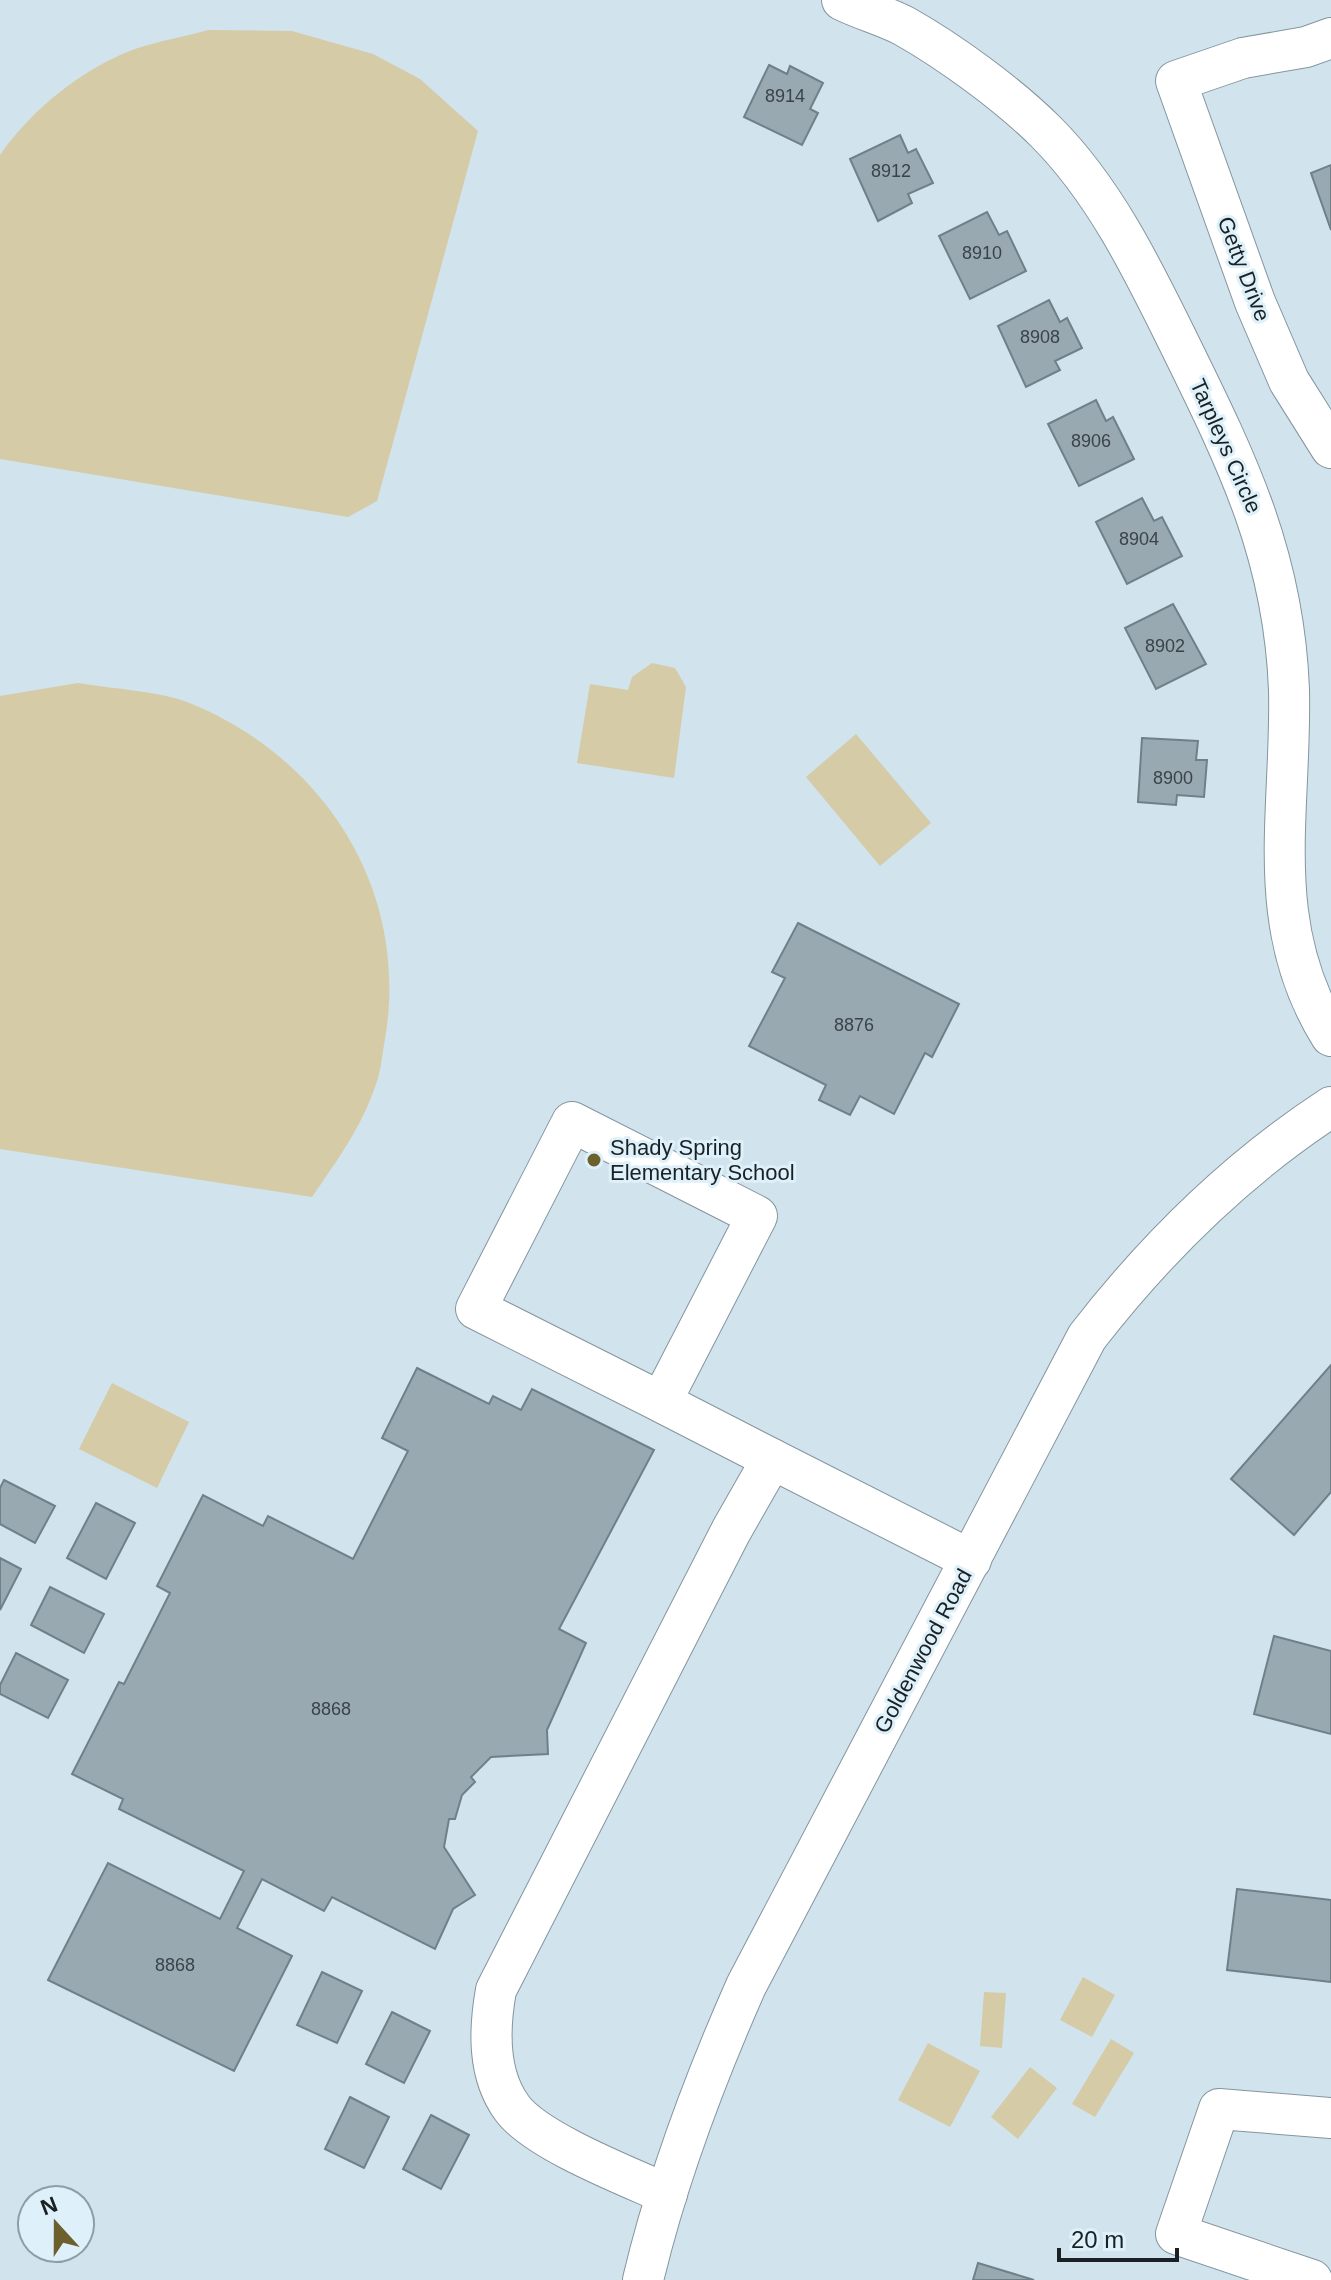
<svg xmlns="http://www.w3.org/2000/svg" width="1331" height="2280" viewBox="0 0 1331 2280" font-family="Helvetica,sans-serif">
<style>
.green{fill:#d5cba6}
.building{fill:#98a9b2;stroke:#6f8088;stroke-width:2}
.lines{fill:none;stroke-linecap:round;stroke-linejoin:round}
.minor-casing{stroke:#84959e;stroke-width:42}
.minor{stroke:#fff;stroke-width:40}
.poi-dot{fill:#6c602d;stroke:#def1fa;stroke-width:3}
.labels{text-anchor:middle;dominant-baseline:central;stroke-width:6;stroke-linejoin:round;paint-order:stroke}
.number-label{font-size:18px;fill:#3a4348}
.street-label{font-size:22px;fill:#1a2124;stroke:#def1fa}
.poi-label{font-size:22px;fill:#1a2124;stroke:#def1fa;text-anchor:start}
</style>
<rect width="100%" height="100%" fill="#d1e3ed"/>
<g class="green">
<path d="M208,30L292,31L373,54L420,79L478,131L377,501L348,517L0,459V155C31,110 83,68 135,49C158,41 184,37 208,30Z"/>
<polygon points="652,663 675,668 686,687 674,778 577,763 590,684 628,690 632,677"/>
<path d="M78,683C112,689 162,691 192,704C327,760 410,893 385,1039C382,1055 381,1072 375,1087C361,1128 336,1162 312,1197L0,1149V696Z"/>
<polygon points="856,734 931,823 880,866 806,777"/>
<polygon points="112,1383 189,1422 157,1488 79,1449"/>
<polygon points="1083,1977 1115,1995 1092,2037 1060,2020"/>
<polygon points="984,1992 1006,1993 1002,2048 980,2046"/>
<polygon points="1111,2039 1134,2053 1095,2117 1072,2104"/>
<polygon points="928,2043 980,2071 950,2127 898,2100"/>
<polygon points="1030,2067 1057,2088 1018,2139 991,2117"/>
</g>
<g class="building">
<polygon points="769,65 787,74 790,66 823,83 810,109 818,113 802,145 744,117"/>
<polygon points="900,135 908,153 916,149 933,183 908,194 912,203 878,221 850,159"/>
<polygon points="1331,165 1331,230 1311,173"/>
<polygon points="987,212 999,235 1007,231 1026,271 970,299 939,236"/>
<polygon points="1049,300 1060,322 1067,318 1082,348 1055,361 1060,370 1026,387 998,326"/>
<polygon points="1096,400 1106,421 1113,417 1134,459 1079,486 1048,424"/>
<polygon points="1142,498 1154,521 1162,517 1182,556 1127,584 1096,522"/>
<polygon points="1173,604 1206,664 1156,689 1125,628"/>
<polygon points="1142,738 1198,741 1196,760 1207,760 1204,797 1177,795 1176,805 1138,802"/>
<polygon points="798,923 959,1004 932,1057 925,1053 894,1114 860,1096 850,1115 819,1100 826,1085 749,1046 785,978 772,972"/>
<polygon points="1331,1365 1331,1492 1294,1535 1231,1479"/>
<polygon points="417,1368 489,1404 493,1396 521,1410 532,1389 654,1450 559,1629 586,1643 547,1730 548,1754 491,1757 471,1777 475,1782 462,1795 455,1819 449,1819 444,1847 475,1895 453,1909 435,1949 332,1897 324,1911 262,1879 237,1928 292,1956 234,2071 48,1980 108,1863 220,1919 244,1871 119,1809 123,1799 72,1774 119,1682 124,1684 170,1593 157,1586 203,1495 263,1526 268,1516 353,1559 408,1451 382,1438"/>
<polygon points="4,1480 55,1506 35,1543 0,1524 0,1488"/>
<polygon points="96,1503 135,1523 106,1579 67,1558"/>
<polygon points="0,1558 21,1569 0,1610"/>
<polygon points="50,1587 104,1614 84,1653 31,1625"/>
<polygon points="1274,1636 1331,1651 1331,1734 1254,1714"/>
<polygon points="16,1653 68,1680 48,1718 0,1694 0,1685"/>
<polygon points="1237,1889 1331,1900 1331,1982 1227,1970"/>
<polygon points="322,1972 362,1991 337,2043 297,2025"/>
<polygon points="392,2012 430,2031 404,2083 366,2064"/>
<polygon points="350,2097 389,2117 364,2168 325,2149"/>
<polygon points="431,2115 469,2135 441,2189 403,2169"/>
<polygon points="978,2263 1034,2280 973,2280"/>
</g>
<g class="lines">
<g class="minor-casing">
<g id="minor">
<path d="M842,0C862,10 885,16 904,26C950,52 1009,95 1046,132C1105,191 1143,270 1179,343C1237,461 1284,555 1289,690C1292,812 1261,924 1331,1036"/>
<polyline points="1331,38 1306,47 1243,58 1176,81 1255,302 1289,381 1331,448"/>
<polyline points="661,1402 476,1309 572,1122 757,1216 661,1402 772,1459"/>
<path d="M667,2194C629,2177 536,2141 512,2108C487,2074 489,2029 496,1990L731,1531L772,1459L971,1560"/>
<path d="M643,2280C667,2179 704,2081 746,1986L1087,1337C1156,1248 1236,1169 1331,1107"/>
<polyline points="1312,2280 1176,2234 1219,2109 1331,2118"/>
</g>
</g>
<use href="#minor" class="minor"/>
</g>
<circle class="poi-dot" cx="594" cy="1160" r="8"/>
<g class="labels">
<g class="number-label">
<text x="785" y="96">8914</text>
<text x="891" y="171">8912</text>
<text x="982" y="253">8910</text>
<text x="1040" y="337">8908</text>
<text x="1091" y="441">8906</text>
<text x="1139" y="539">8904</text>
<text x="1165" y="646">8902</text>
<text x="1173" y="778">8900</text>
<text x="854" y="1025">8876</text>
<text x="331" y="1709">8868</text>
<text x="175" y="1965">8868</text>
</g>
<g class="street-label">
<text transform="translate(1244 269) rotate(69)">Getty Drive</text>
<text transform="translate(1226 446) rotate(66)">Tarpleys Circle</text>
<text transform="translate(923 1651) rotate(-62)">Goldenwood Road</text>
</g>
<g class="poi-label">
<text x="610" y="1147">Shady Spring<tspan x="610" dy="25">Elementary School</tspan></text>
</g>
</g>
<g transform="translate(56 2224) rotate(339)"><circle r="38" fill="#def1fa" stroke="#909ea4" stroke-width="2"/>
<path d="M0-6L14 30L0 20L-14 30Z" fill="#6c602d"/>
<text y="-12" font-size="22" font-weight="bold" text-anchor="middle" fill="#1a2124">N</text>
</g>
<path d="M1059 2248v12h118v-12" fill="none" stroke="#1a2124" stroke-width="4"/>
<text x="1071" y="2248" font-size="24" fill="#1a2124" stroke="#def1fa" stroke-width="6" paint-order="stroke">20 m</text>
</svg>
